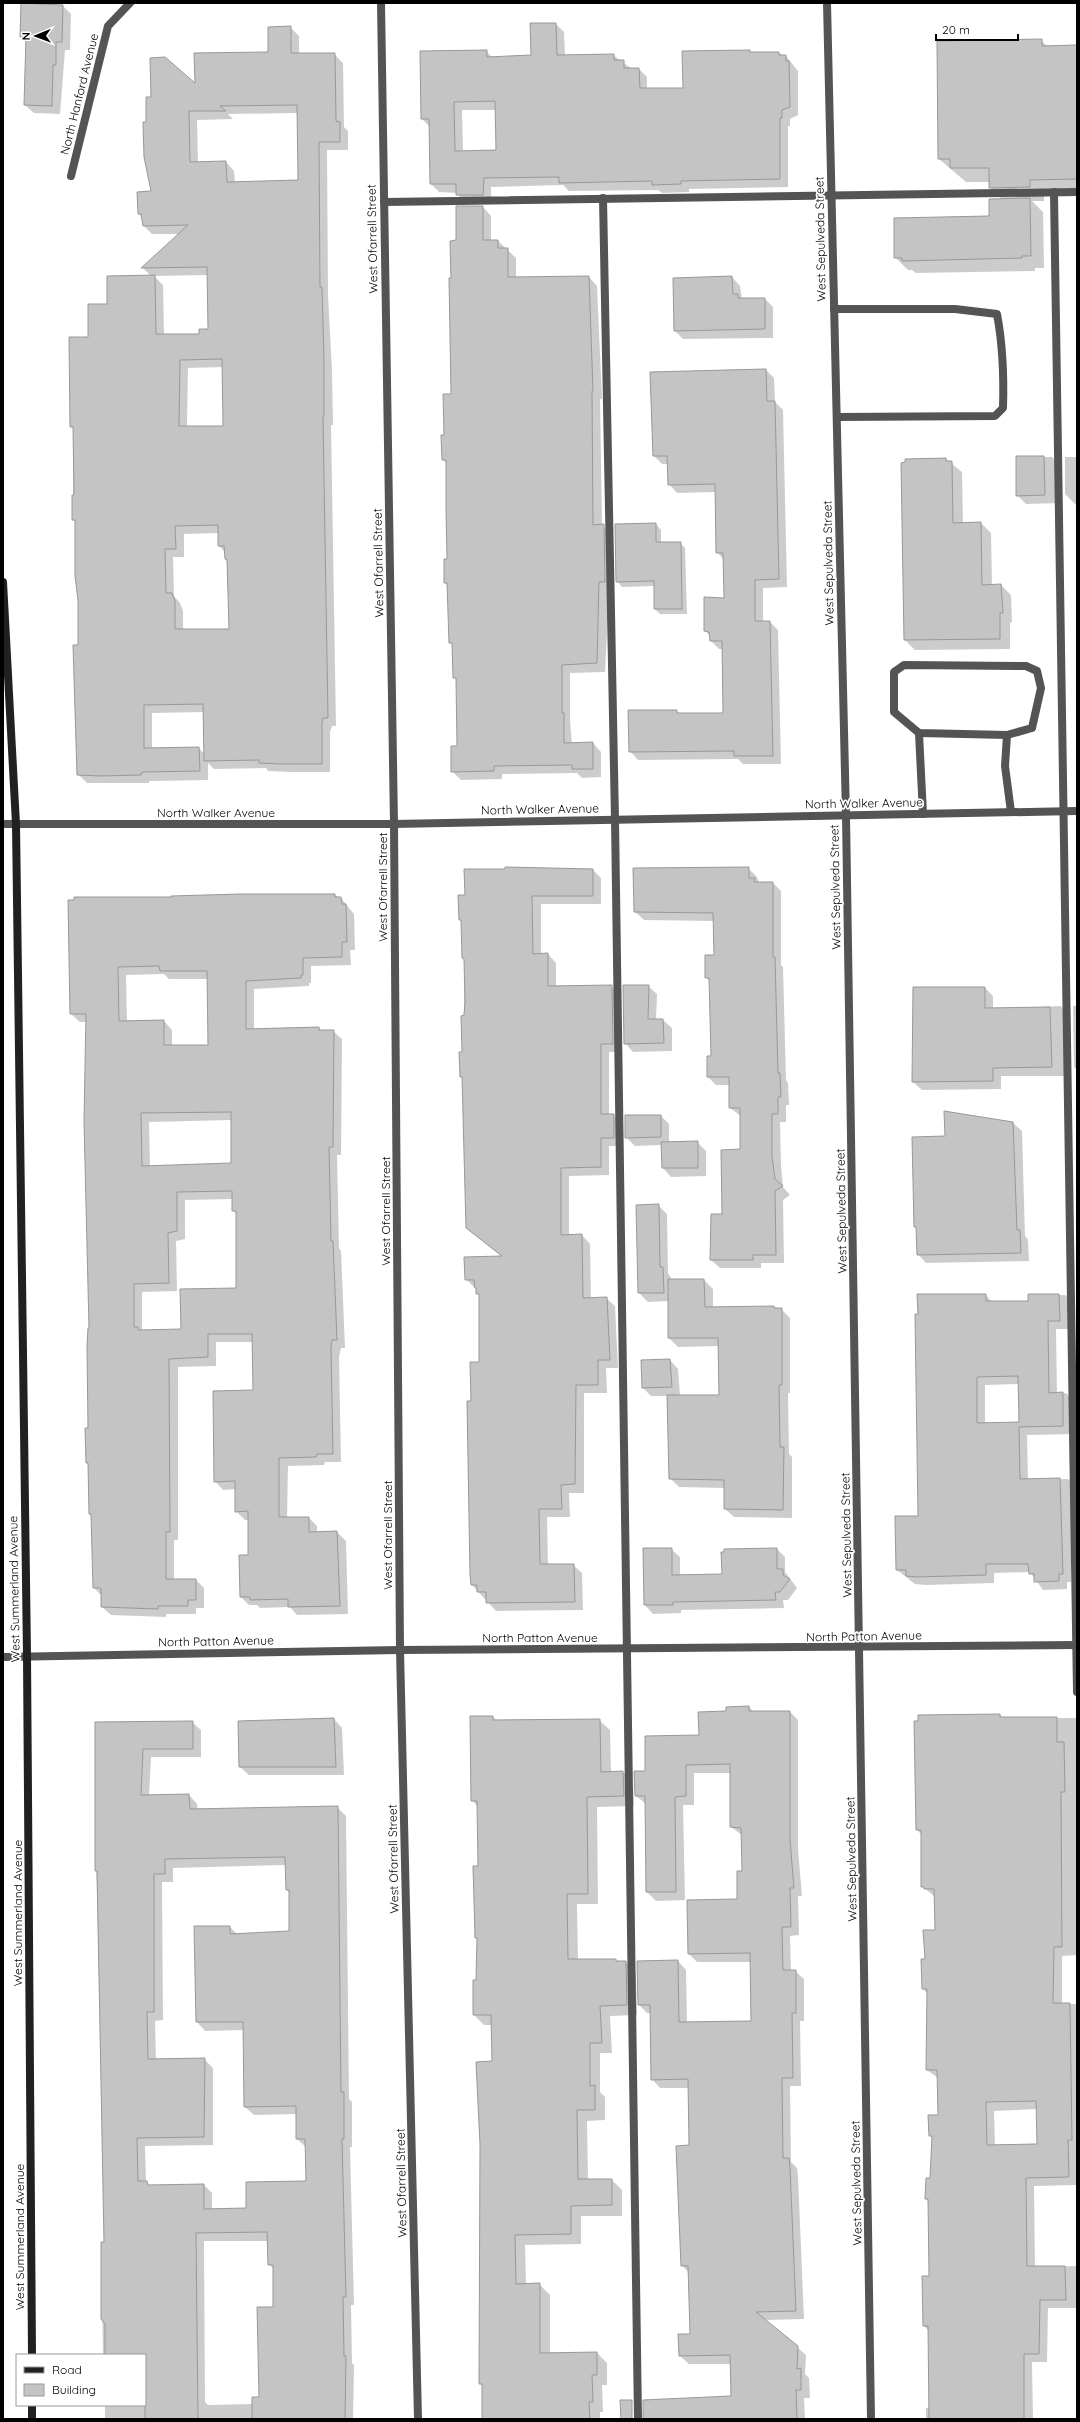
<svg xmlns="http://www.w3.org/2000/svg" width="1080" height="2422" viewBox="0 0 1080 2422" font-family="Quicksand,sans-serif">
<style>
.shadow{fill:#0003;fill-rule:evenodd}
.building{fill:#c4c4c4;stroke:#989898;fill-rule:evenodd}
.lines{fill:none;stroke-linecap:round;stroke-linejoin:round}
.service{stroke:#545454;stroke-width:8}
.minor{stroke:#545454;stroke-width:8}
.secondary{stroke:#212121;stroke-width:8}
.labels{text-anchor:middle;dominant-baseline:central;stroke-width:3.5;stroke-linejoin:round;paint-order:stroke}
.street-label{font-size:12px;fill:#000;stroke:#fff}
</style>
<rect width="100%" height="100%" fill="#fff"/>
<g class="shadow">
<polygon points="63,6 71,14 70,50 65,50 60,114 34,113 25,105 27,43 21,37"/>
<path d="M556,24L564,32L565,56L613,55L632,69H639L647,77V89H684L750,51L752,53H778L786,56L798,71V115L790,119V126H788V187L689,189V192L662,193L658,190L569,191L563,185L491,187V203L465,204L457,193L439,192L431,184L430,127L422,119L486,51L493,58L532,56ZM462,110H496L497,151L463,152Z"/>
<path d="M290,27L299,36V54H334L343,63L344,127L348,131V150H327L328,295L332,371L333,425H331L336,726H332L330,732V772H290L268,771L266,768L214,769L208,763V780L153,781H149V783H87L78,774L74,688V646H79V599L78,597L76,522L73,520L74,429L71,427L89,338L151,276L143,268L181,234H152L144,226L142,218L139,214L153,192L147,123L196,86L269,53ZM298,113L299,181L235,183L234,171L226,162L198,163L197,120L233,119L228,114ZM208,275L209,330L200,335H164L163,285L154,276ZM223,367L224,427H187L188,368ZM219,533V546L225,552L226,559L228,562L230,630H183V611L180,603L174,596L173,557H184V534ZM204,712L205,755L199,748L152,749V713Z"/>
<polygon points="1041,40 1048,47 1077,46 1077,193 1044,194 1044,201 1032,201 1043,212 1044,268 1035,268 1035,271 916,273 912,270 908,270 895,257 990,217 1002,200 990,187 990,182 966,182 939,159"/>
<polygon points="483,207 491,216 491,241 498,241 516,258 516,278 589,277 597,286 602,399 600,399 602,525 612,534 605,672 570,673 570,721 572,744 593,743 601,752 601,777 582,778 577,773 502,774 502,779 461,780 452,771 458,747 457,681 454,677 453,646 450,642 448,586 445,583 448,560 447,463 443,460 452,395 457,241"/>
<polygon points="732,277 740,286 742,299 765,299 773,307 773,338 683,339 675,331"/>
<polygon points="766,370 774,378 775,402 783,410 787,587 763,588 763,622 770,622 778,630 781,764 743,764 738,759 638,760 630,751 676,711 680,714 724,714 723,649 719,649 711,641 711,636 705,631 725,599 724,560 717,552 716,492 677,493 669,484 668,464 662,464 654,456"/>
<polygon points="1017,457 1052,457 1061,466 1061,503 1026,504 1017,495"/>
<polygon points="1065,457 1077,457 1077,506 1065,494"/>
<polygon points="946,459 962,472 963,524 981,523 991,533 992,586 1001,585 1011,595 1012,622 1010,623 1010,649 915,650 905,640"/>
<polygon points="656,524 661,530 661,543 680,543 685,548 687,614 660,614 655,609 655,586 622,587 617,581"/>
<polygon points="748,868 757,877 759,883 773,883 781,891 781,965 783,967 786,1080 788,1083 789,1105 786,1105 786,1122 780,1122 781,1165 783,1187 790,1195 783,1200 784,1263 761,1263 761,1268 720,1268 711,1260 741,1150 741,1116 730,1108 730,1085 716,1085 708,1077 712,1057 710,982 706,977 715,956 714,921 644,920 635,912"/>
<polygon points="593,870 601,878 601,904 541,904 541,954 548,954 556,963 556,987 611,986 620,995 621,1052 609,1052 609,1115 613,1115 622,1124 622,1146 609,1146 609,1175 569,1176 569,1236 582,1235 590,1244 591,1298 606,1298 615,1306 618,1368 606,1368 607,1393 584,1393 584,1493 569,1493 570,1517 547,1517 548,1565 573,1565 582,1573 583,1610 496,1611 472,1585 472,1402 480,1363 480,1296 477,1290 466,1279 502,1257 467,1227 463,1079 461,1077 460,1053 463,1053 465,959 462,922 460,919 466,896"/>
<path d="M335,895L341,898L354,914L355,950H350L351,965L311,966V983H309V986L254,989V1030L319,1028L322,1031H333L342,1039L341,1155H337L339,1248L341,1251L345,1348H341L339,1357L341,1462H325L324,1465L288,1466L287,1518H309L317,1526V1533L337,1532L346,1541L348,1614L297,1615L290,1607L260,1608L257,1605H249L240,1596L249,1556V1520H245L236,1511V1489L223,1490L215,1481L254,1391L253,1342H216V1366L178,1367V1540H174V1580H196L204,1588V1608H196V1614H166V1617L111,1615L102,1607V1596L94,1588L92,1516L90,1513L89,1465L87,1463L90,1329L85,1074H87V1022H80L71,1014L172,898ZM164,974L169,979H208L209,1046H172V1030L164,1021L127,1022L126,975ZM232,1120L233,1164L150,1167L149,1122ZM233,1199V1210L237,1215L238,1289L182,1330L142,1331V1292L177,1291L176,1241L185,1239V1200Z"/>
<polygon points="648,986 657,994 656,1020 663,1020 672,1028 672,1051 633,1052 625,1043"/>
<polygon points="985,988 993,996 993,1009 1061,1006 1069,1015 1070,1076 1001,1076 1001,1089 922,1090 913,1082"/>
<polygon points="1073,1006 1077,1006 1077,1070 1074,1067"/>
<polygon points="661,1116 669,1124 669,1142 697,1142 706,1151 706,1176 671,1177 663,1168 662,1145 635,1146 626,1137"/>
<polygon points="1013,1123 1022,1131 1025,1236 1028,1240 1029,1261 926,1263 918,1254 917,1229 915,1226 946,1137"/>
<polygon points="658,1205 667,1214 668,1273 672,1280 704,1280 713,1289 713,1308 774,1307 781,1309 790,1318 790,1393 788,1393 789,1454 792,1457 792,1518 734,1517 725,1509 725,1488 679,1487 670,1478 668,1396 651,1396 643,1388 670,1360 678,1369 680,1396 720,1395 719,1346 678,1347 669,1338 669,1301 648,1302 639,1293"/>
<path d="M986,1295L992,1302H1029V1295H1065L1074,1303V1329H1056L1057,1394L1066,1393L1075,1402L1076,1434L1027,1435L1028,1480L1068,1479L1076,1487L1077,1545H1071V1582H1067V1589L1043,1590L1030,1572L994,1573V1583L926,1585L915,1584L897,1570L919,1517ZM1019,1384L1020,1423L985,1424V1385Z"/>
<polygon points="671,1549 680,1557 680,1576 723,1575 777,1549 785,1557 785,1572 797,1588 788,1600 783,1600 784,1608 681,1610 681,1613 653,1614 645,1605"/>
<polygon points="749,1707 754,1712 790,1712 798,1720 798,1849 802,1896 798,1896 799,1935 790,1936 791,1971 795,1971 804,1979 804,2021 800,2021 801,2086 790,2086 791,2162 797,2168 798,2176 804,2319 765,2320 806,2355 805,2374 809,2378 810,2398 804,2398 805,2419 654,2419 732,2397 731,2364 689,2364 680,2356 691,2335 689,2273 682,2265 691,2146 689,2088 660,2088 652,2079 651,2013 647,2013 639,2005 678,1961 686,1970 687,2023 752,2022 751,1962 697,1962 689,1954 738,1900 743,1872 742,1835 731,1827 731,1773 694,1773 694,1805 683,1805 685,1900 656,1901 647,1892 646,1804 636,1796 646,1772 700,1736 727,1712"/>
<path d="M1000,1715L1003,1718H1077V1955L1062,1956V2004H1077V2185L1034,2186L1035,2267L1077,2266V2308H1048L1047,2362H1032L1033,2419H926V2408H930L929,2331L924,2326L930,2277L929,2202L926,2199L931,2179L933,2138L930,2135L939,2116L938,2078L927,2070L928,1994L923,1989L926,1960L936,1931L935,1897L922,1886V1835L917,1830ZM1037,2109L1038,2145L995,2146L994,2111Z"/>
<polygon points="493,1717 497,1721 599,1720 610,1730 611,1773 623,1772 633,1783 634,1806 597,1807 598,1904 577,1904 578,1960 616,1960 618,1962 626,1962 636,1973 637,2015 610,2016 612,2053 600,2053 600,2092 605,2097 605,2120 587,2121 588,2180 612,2180 622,2190 622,2216 581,2216 581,2244 525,2245 526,2285 539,2284 550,2295 550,2354 597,2353 607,2363 607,2385 602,2385 603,2412 600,2412 600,2419 483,2419 483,2386 480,2384 493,2062 493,2025 484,2025 474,2015 477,1981 478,1940 476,1938 479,1867 478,1807 472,1800"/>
<polygon points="334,1719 342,1728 344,1775 249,1775 240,1767"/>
<path d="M192,1722L201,1730V1757H151L149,1796L189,1795L197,1804L198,1810L337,1807L346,1816L349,2099L352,2102V2147H350L354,2305H351L352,2363L354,2365L353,2419H105V2405H145V2355H103L102,2298L105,2243L96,1850V1723ZM286,1865L287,1890L290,1893V1932L237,1934L230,1927H195L197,2022L205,2031L244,2030L245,2107L254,2115L297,2114V2139L306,2147L307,2182L247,2209L212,2210V2193L204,2185L150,2186L146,2182L145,2146L213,2145V2068L204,2059L156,2060L155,2021L163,2020L162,1882H173V1868ZM204,2241H268L269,2264L274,2269V2308L260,2398L253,2404L208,2405L205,2402Z"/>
</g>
<g class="building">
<polygon points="21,3 63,5 62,42 56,42 56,65 53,65 52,106 24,105 26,37 20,37"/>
<path d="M530,23H556L557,55L614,54V60H624V68H639L640,88H683L682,51L750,50V52H779V55H786V61H789L790,107L782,110V118H780V179L681,181V184L652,185V181L559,183V177L484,178L483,195H456V184H430L429,119H421L420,51L487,50V57L531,55ZM495,101L496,150L455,151L454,102Z"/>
<path d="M291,26V53H335L336,121L340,122V142H319L320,287H322L324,361V416L323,417L328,718H323L322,723V764H280L259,763V760L204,761L203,704L144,705V748L199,747L200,771L144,772L141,773V775L101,776L77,775L73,645H78V600L75,576V520H72V495H74L73,427H70L69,337H88V304H107V276L155,275L156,334H199V329H208L207,267L141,268L188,225L143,226L141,214H138L137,192L151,191L144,157L143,122H146V97H151L150,58L165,57L195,83L194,53L268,52V27ZM297,105L298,180L227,182L226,161L190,162L189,111H226L220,106ZM222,359L223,426H179L180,360ZM218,525V546H224L225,559L227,560L229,629H175V601L172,593H166L165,549H176L175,526Z"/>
<polygon points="1042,39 1042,46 1077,45 1077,179 1030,180 1030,187 989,188 989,168 950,168 950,159 938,159 937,41"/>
<polygon points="1030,198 1031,256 1022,256 1022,258 902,261 902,258 894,258 894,218 989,216 989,199"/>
<polygon points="456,206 483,206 483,240 498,240 498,248 508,248 508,277 589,276 593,391 592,391 593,525 604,524 605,582 599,582 597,663 562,665 562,713 564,713 564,743 593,742 593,769 572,769 572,765 494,766 494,771 451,772 451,746 457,746 456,678 453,678 452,643 449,643 447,583 444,583 444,559 447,559 446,511 446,460 442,460 441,435 444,435 443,394 451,394 449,278 451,278 450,241 456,240"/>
<polygon points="732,276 733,294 738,294 738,298 765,298 765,329 674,331 673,278"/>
<polygon points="766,369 767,401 775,401 779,579 755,580 755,621 770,621 773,756 734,756 734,751 629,752 628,710 677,710 677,713 723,713 722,641 710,641 709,632 704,631 704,597 724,598 723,553 716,553 715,484 668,485 667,456 653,456 650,372"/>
<polygon points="1016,456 1044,456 1045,495 1016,496"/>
<polygon points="946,458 946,461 952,461 953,523 981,522 982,585 1001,584 1003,613 1000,613 1000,639 904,640 901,463 905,462 905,459"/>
<polygon points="656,523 656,542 681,542 682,609 654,609 654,581 616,582 615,524"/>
<polygon points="505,867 593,869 593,896 532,896 533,954 548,953 548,986 612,985 613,1044 601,1044 601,1114 614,1114 614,1138 601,1138 601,1167 561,1168 561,1235 582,1234 583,1298 607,1297 610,1360 598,1360 598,1385 576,1385 575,1484 561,1485 562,1509 539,1509 540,1564 574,1564 575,1602 486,1603 486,1592 477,1592 477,1585 471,1585 470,1575 467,1401 471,1401 470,1362 479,1362 479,1294 476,1294 476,1288 475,1288 474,1280 465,1280 464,1257 502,1256 466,1228 462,1077 460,1077 459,1052 462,1052 461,1016 464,1015 465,1003 464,959 462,958 461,920 459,920 458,895 465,895 464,869 505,869"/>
<polygon points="749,867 749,878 755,878 754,882 773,882 773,957 775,957 778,1073 780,1073 781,1097 778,1097 778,1114 772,1114 772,1156 775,1179 783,1186 775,1191 776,1255 753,1255 753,1260 710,1260 711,1214 722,1214 721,1150 740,1149 740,1108 729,1108 729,1077 707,1077 707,1056 711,1056 709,978 705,978 705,955 714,955 713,913 634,912 633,868"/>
<path d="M239,894H335V897H341L342,904H346L347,942H342V957L303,958V975H301V978L246,981V1029L319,1027V1030H334L333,1147H329L331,1241H333L337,1340H332L331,1348L333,1454H317L316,1457L279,1458V1517H309V1532L337,1531L340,1606L288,1607V1599L250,1600V1597H240L239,1555H248V1511L235,1512V1481L214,1482L213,1391L253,1390L252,1334H208V1357L169,1359L170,1532H166V1579H196V1600H188V1606H158V1609L101,1607V1588H93L91,1514H89L88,1463H86L85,1428H88L87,1346L88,1328H89L84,1121L86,1014H70L68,900H74V897H171V896ZM159,966L160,971H207L208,1045H164V1020L119,1021L118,967ZM231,1112V1163L142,1166L141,1113ZM232,1191V1211H236V1288L180,1289L181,1329L138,1330V1327H134V1284L169,1283L168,1233L177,1231V1192Z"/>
<polygon points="623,985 649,985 648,1019 663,1019 664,1043 624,1044"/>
<polygon points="913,987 985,987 985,1008 1050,1007 1052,1067 993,1068 993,1081 912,1082"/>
<polygon points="944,1111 1013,1122 1017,1230 1020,1230 1021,1253 917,1255 916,1227 914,1227 912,1137 945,1136"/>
<polygon points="625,1115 661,1115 661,1137 625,1138"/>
<polygon points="698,1141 698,1168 662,1168 661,1142"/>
<polygon points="659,1204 660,1267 663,1267 664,1293 638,1293 636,1205"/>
<polygon points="668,1279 704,1279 705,1307 774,1306 774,1308 782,1308 782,1385 779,1385 780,1447 784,1447 783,1510 724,1509 724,1480 669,1479 667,1395 719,1395 718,1338 668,1338"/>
<path d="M917,1294H986V1301H1028V1294H1059L1060,1321H1048L1049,1393L1063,1392V1426L1019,1427L1020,1479L1060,1478L1063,1574H1059V1581L1034,1582V1574H1029L1028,1564H986V1575L917,1577L906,1576V1570H896L895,1516H918L915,1314H918ZM1018,1376L1019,1422L977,1423V1377Z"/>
<polygon points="670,1359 672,1387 642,1388 641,1360"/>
<polygon points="643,1548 672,1548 672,1575 722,1574 721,1552 724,1552 724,1549 777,1548 777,1569 783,1569 783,1575 790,1579 780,1592 775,1592 776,1600 673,1602 673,1605 644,1605"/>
<polygon points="749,1706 749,1711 790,1711 790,1840 794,1888 790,1888 791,1927 782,1927 783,1970 796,1970 796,2013 792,2013 793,2078 782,2078 783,2158 789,2158 790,2167 796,2311 756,2312 798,2346 797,2369 801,2368 801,2390 796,2390 797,2419 643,2419 643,2400 731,2396 730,2355 679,2356 678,2334 690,2334 688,2266 681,2266 676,2146 689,2145 688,2079 651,2080 650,2005 638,2005 637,1961 678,1960 679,2022 751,2021 750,1953 688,1954 687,1900 737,1899 737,1871 742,1871 741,1828 730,1827 730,1764 686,1765 686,1796 675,1797 676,1892 646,1892 645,1796 635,1796 634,1771 645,1771 645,1736 699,1735 698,1712 726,1711 726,1707"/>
<path d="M1000,1714V1717H1057V1742H1064L1065,1792H1061L1062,1947H1054L1053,2003H1070L1072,2140H1068L1069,2177L1026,2178L1027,2266H1065L1066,2300H1040L1039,2354H1024V2419H929L928,2326H923L922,2276H929L928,2199H925L926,2178H930L932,2136H929L928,2115H938L937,2070H926L927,1989H922L921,1959H925L923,1930H935L934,1889H924V1887H921V1830H916L914,1721H918V1715ZM1036,2101L1037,2144L987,2145L986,2102Z"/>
<polygon points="470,1716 493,1716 493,1720 600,1719 601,1772 623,1771 624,1796 587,1797 588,1894 567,1894 568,1959 616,1959 616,1961 626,1961 627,2005 600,2006 602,2043 590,2043 590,2086 595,2085 595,2110 577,2110 578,2179 612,2179 612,2205 571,2206 571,2234 515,2235 516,2284 540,2283 540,2353 597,2352 597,2375 592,2375 593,2402 589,2402 590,2419 482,2419 482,2384 479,2384 480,2144 476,2062 492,2061 491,2015 473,2015 473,1980 476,1980 477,1938 475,1938 473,1866 478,1866 477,1801 471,1801"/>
<polygon points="334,1718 336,1767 239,1767 238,1721"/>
<path d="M193,1721V1749H143L141,1795L189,1794L190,1809L338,1806L341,2092H344V2139H342L346,2297H343L344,2356H346L345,2419H252V2397H259L257,2307H273V2265H268L267,2232L196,2233L198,2419H145V2355H105V2324L101,2319V2242H104L97,1871H95V1722ZM285,1857L286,1890H289V1931L230,1934V1926H194L196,2022H243L244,2107L296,2106V2139H305L306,2181L246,2182V2208L204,2209V2184L148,2185L147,2181H138L137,2138L204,2137L205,2058L148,2059L147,2012H154V1874H165V1859Z"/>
<polygon points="620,2400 632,2400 632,2419 621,2419"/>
</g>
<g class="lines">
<g class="service">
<polyline points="1054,192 1077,1692"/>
<polyline points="603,198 615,820 638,2419"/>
<polyline points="384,202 1077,192"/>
<path d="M834,309H955L997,314C1003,346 1004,376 1003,408L995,416L837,417"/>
<polygon points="904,665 1026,666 1037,671 1041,688 1032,728 1007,735 919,733 894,712 894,672"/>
<polyline points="919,733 923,814"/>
<polyline points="1007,735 1005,766 1011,812"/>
</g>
<g class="minor">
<polyline points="381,3 394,824 400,1650 418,2419"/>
<polyline points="827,3 846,816 871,2419"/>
<polyline points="71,176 108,26 130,3"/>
<polyline points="3,824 394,824 1077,811"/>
<polyline points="3,1657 400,1650 1077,1645"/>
</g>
<g class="secondary">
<polyline points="3,582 16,824 27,1656 32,2355"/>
<polyline points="32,2405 32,2419"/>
</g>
</g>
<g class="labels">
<g class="street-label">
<text transform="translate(79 94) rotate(-76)">North Hanford Avenue</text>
<text transform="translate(372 239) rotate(-91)">West Ofarrell Street</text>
<text transform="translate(820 239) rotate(-91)">West Sepulveda Street</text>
<text transform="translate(378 563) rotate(-91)">West Ofarrell Street</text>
<text transform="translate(828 563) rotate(-91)">West Sepulveda Street</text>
<text transform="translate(864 803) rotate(-1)">North Walker Avenue</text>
<text transform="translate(540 809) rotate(-1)">North Walker Avenue</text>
<text x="216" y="812">North Walker Avenue</text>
<text transform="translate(382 887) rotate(-90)">West Ofarrell Street</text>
<text transform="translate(835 887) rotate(-91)">West Sepulveda Street</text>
<text transform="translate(385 1211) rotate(-90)">West Ofarrell Street</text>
<text transform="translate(841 1211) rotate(-91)">West Sepulveda Street</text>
<text transform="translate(387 1535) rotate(-90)">West Ofarrell Street</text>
<text transform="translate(846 1535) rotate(-91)">West Sepulveda Street</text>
<text transform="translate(14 1589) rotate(-91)">West Summerland Avenue</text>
<text transform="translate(864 1636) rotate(-1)">North Patton Avenue</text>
<text x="540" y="1637">North Patton Avenue</text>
<text transform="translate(216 1641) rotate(-1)">North Patton Avenue</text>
<text transform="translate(393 1859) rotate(-91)">West Ofarrell Street</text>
<text transform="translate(851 1859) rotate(-91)">West Sepulveda Street</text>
<text transform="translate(17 1913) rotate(-90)">West Summerland Avenue</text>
<text transform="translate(401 2183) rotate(-91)">West Ofarrell Street</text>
<text transform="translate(856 2183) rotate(-91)">West Sepulveda Street</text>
<text transform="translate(19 2237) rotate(-90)">West Summerland Avenue</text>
</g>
</g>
<rect width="1080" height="2422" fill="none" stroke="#000000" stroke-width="8"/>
<rect x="16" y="2354" width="130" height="52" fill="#ffffff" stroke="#999999"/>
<rect x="24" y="2367" width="20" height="6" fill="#212121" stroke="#999999"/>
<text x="52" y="2374" font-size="12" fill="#000000">Road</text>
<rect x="24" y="2384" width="20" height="12" fill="#c4c4c4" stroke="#999999"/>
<text x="52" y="2394" font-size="12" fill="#000000">Building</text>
<g transform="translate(36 36) rotate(269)" stroke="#ffffff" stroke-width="3" paint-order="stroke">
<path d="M0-3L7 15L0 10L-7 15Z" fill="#000000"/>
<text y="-6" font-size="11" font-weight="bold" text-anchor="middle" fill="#000000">N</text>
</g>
<path d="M936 34v6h82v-6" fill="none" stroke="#000000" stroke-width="2"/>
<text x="942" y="34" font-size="12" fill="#000000" stroke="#ffffff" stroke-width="3" paint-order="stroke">20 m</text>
</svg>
